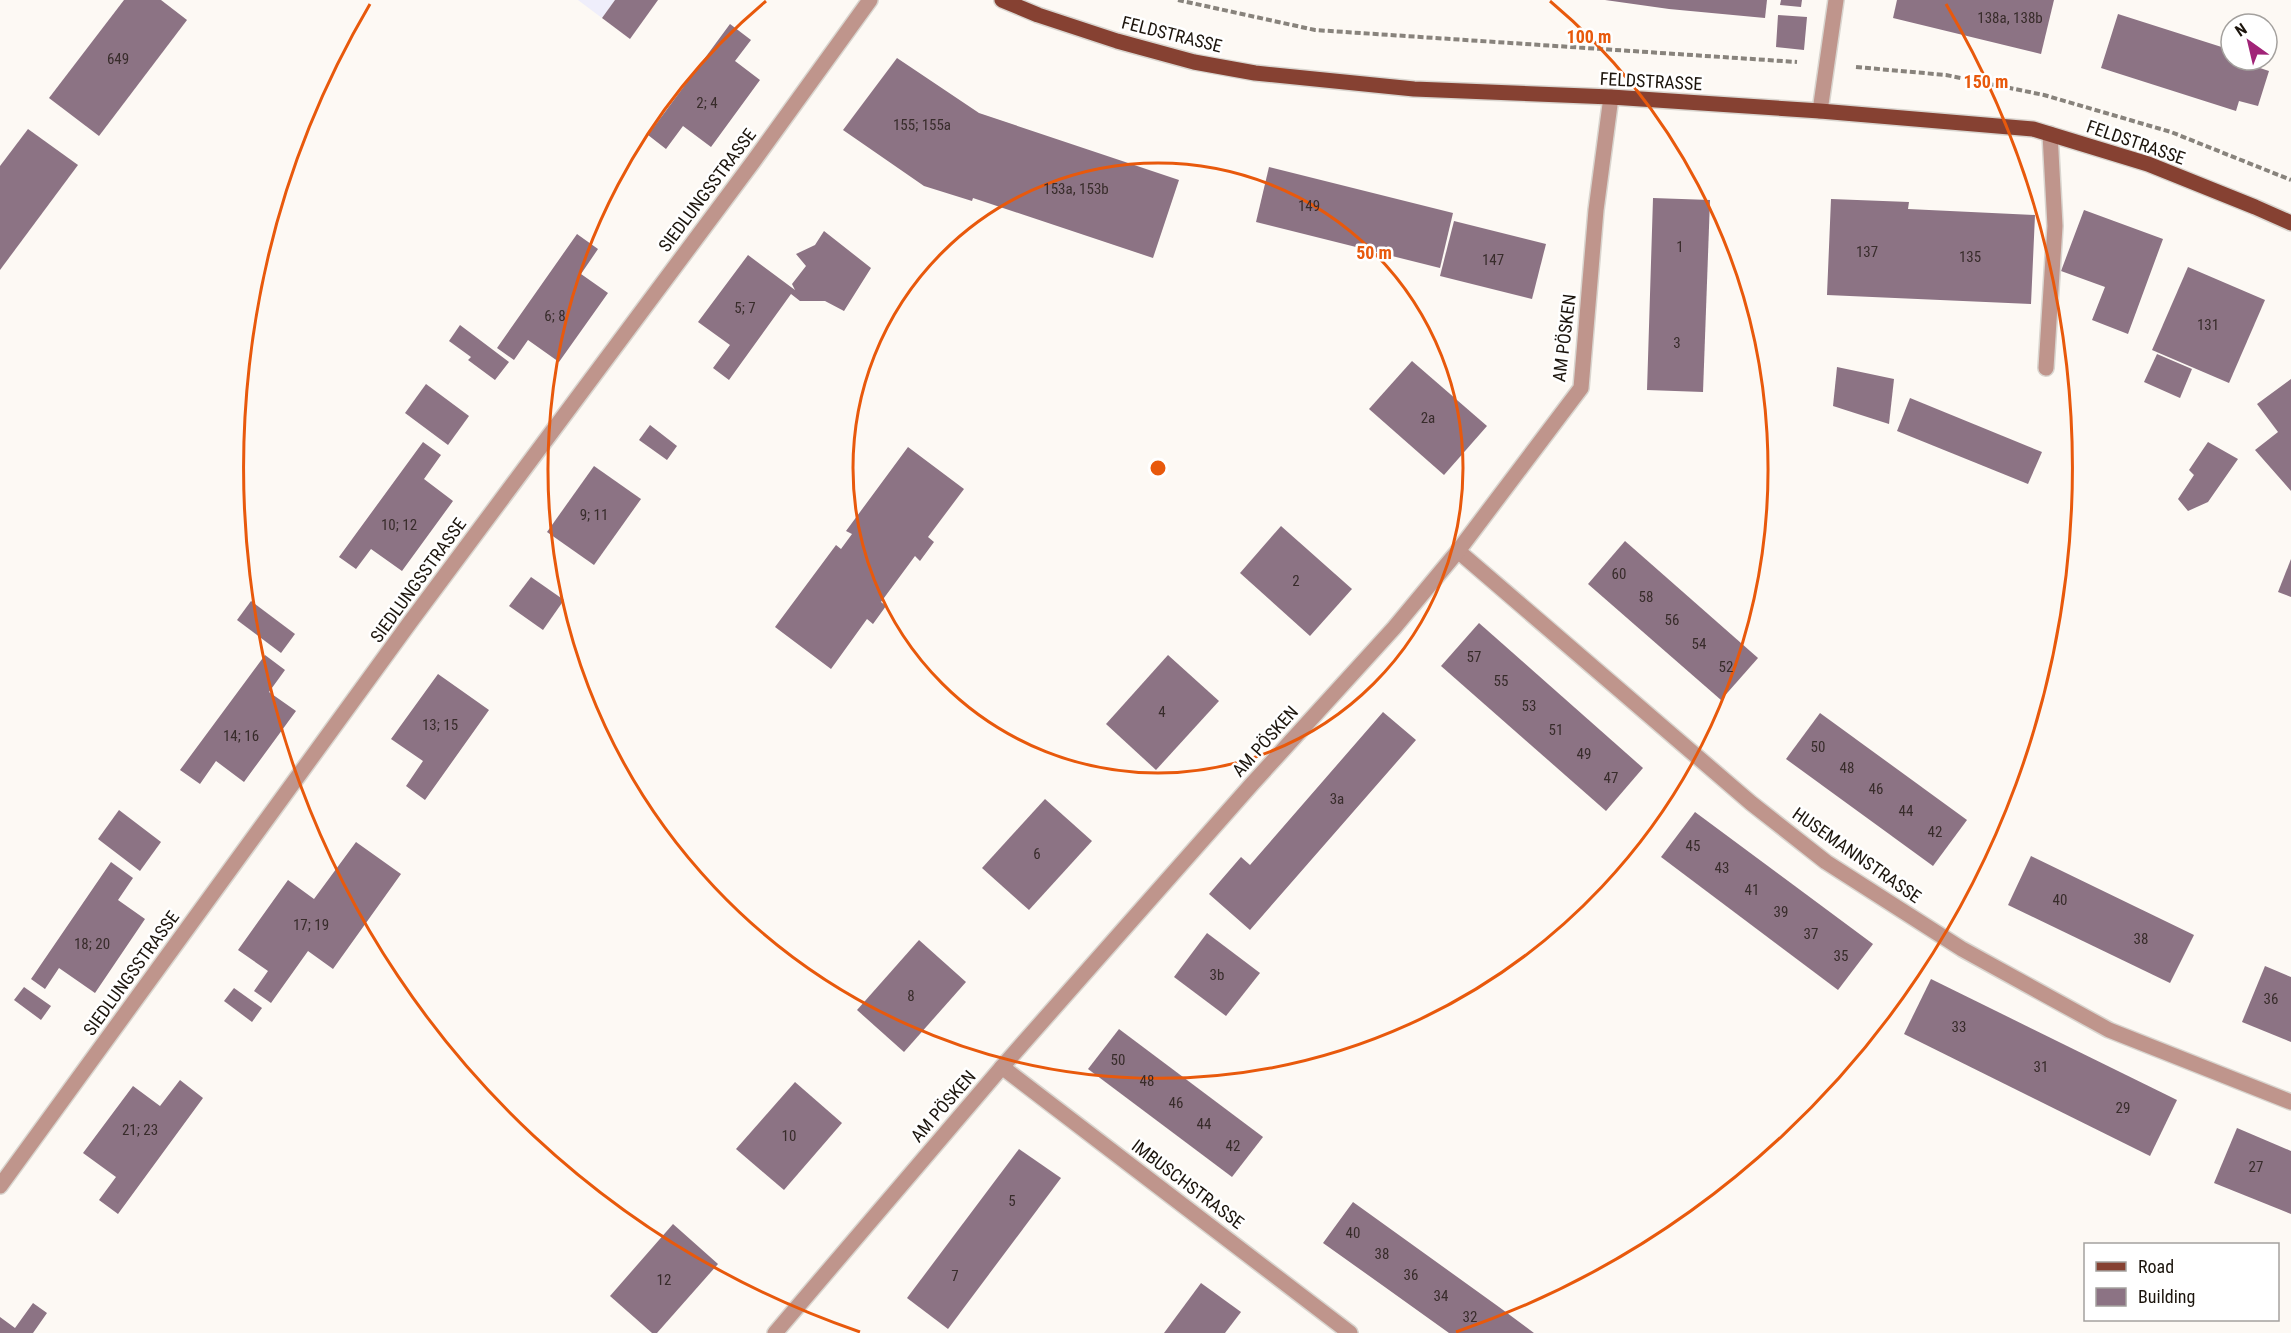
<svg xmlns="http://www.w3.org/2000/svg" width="2291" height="1333" viewBox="0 0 2291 1333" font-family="'Roboto Condensed',sans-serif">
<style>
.industrial{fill:#efeefb}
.building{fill:#8c7384}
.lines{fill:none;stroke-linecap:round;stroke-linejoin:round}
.minor-casing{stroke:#d9d5cf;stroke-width:18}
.major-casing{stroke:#d9d5cf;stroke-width:18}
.path{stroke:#88837c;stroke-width:4;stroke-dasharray:6 3;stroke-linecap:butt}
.minor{stroke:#bf958c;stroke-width:15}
.major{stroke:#864132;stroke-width:15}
.ring{fill:none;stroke:#e8590c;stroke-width:3}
.labels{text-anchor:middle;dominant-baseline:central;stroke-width:5;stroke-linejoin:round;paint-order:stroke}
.number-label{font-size:15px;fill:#382c2b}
.street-label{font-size:18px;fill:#1c150d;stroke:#fff}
.centre{fill:#e8590c;stroke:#fff;stroke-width:3}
.ring-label{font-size:18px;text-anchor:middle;font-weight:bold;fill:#e8590c;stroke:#fff;stroke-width:5;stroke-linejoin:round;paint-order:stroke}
</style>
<rect width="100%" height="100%" fill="#fdf9f4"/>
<polygon class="industrial" points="578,0 615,0 602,18"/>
<g class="building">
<polygon points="124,0 161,0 187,20 99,136 49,98"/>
<polygon points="615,0 658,0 630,39 602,18"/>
<polygon points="1605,0 1767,0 1765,18 1669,9"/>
<polygon points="1781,0 1802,0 1801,7 1780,5"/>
<polygon points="1897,0 2054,0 2041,54 1893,18"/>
<polygon points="2118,14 2231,50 2231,60 2252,60 2251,65 2269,71 2258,106 2239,101 2236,111 2101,68"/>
<polygon points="1778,15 1807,17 1804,50 1776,47"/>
<polygon points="730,24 751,40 735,61 760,80 711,147 683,126 666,149 648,135"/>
<polygon points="897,58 979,113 1179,180 1153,258 973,198 972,201 924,186 843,130"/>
<polygon points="28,129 78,165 0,270 0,166"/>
<polygon points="1269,167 1453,213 1440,268 1256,222"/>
<polygon points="1653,198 1710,200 1703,392 1647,390"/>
<polygon points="1831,199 1909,202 1908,209 2035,215 2031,304 1827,295"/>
<polygon points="2084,210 2163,239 2128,334 2092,320 2105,287 2061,271"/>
<polygon points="1454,221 1546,244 1532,299 1440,276"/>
<polygon points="824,231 871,268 844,311 825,301 800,301 791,294 729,380 713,368 730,345 698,322 748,255 795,290 792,284 806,266 796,254 815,245"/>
<polygon points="577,234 598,249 581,274 608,293 559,362 528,340 514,360 497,348"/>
<polygon points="2188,267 2265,300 2229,383 2152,350"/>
<polygon points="460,325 509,362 495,380 468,360 471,357 449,341"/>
<polygon points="2157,354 2192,369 2180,398 2144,382"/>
<polygon points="1412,361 1487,426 1444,475 1369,409"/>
<polygon points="1837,367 1894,379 1889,424 1833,406"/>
<polygon points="2291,379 2291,491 2255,450 2278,432 2257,404"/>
<polygon points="426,384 469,416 448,445 405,413"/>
<polygon points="1910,398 2042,452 2028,484 1897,431"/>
<polygon points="650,425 677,446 667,460 639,440"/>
<polygon points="423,442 441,455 424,479 453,501 402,571 371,549 356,569 339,557"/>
<polygon points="2208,442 2238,459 2208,502 2188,511 2178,499 2194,475 2189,470"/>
<polygon points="908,447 964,489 928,537 934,542 920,561 915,556 881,602 886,606 873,624 867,619 831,669 775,627 836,545 841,549 852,534 846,531"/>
<polygon points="594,466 641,499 594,565 547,532"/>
<polygon points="1281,526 1352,589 1310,636 1240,573"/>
<polygon points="1625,541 1758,658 1721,700 1588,584"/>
<polygon points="2291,559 2291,597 2278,592"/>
<polygon points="531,577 564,600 543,630 509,606"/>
<polygon points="251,601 295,634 281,653 237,620"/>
<polygon points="1479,623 1643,768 1606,811 1441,666"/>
<polygon points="265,655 285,670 269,692 296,711 244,782 216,761 200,784 180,770"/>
<polygon points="1168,655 1219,701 1156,770 1106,724"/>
<polygon points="438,674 489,710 425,800 406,786 423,761 391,739"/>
<polygon points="1383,712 1416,740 1250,930 1209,894 1241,857 1250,865"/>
<polygon points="1820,713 1967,820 1933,866 1786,759"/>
<polygon points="1045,799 1092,841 1029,910 982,868"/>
<polygon points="119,810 161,842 140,871 98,839"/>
<polygon points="1695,812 1873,944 1838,990 1661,857"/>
<polygon points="356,842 401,874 333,969 308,951 271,1003 254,991 268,971 238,950 288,880 314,899"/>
<polygon points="2031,856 2194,935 2170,983 2008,905"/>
<polygon points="111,862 133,878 118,900 145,919 95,993 59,968 45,989 31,979"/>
<polygon points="1207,933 1260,973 1226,1016 1174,977"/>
<polygon points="919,940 966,982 904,1052 857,1010"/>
<polygon points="2265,966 2291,977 2291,1042 2242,1022"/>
<polygon points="1931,979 2177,1100 2150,1156 1904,1034"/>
<polygon points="24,987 51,1006 41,1020 14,1000"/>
<polygon points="234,988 262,1008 252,1022 224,1001"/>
<polygon points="1119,1029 1263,1137 1232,1177 1088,1069"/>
<polygon points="180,1080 203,1098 118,1214 99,1200 116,1177 83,1153 133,1086 160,1106"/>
<polygon points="795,1082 842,1123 784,1190 736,1149"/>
<polygon points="2237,1128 2291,1151 2291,1214 2214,1183"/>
<polygon points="1019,1149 1061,1178 948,1329 907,1298"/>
<polygon points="1353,1202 1499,1307 1534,1333 1449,1333 1382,1285 1323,1243"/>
<polygon points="673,1224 718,1264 657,1333 652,1333 610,1296"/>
<polygon points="1201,1283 1241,1312 1225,1333 1164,1333"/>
<polygon points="33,1303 47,1313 33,1333 0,1333 0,1317 15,1328"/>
</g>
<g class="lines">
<g class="minor-casing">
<g id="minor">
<polyline points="1820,111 1836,0"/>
<polyline points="2046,368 2055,226 2050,134"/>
<polyline points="1458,551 1751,803 1826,862 1962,949 2109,1030 2291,1102"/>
<polyline points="1002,1067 1350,1333"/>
<polyline points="0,1186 411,621 753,162 870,0"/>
<polyline points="775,1333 1002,1067 1252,784 1394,628 1458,551 1581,388 1596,210 1611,97"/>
</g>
</g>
<g class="major-casing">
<polyline id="major" points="1002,0 1038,15 1117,41 1194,62 1255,73 1414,89 1611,97 1820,111 2033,129 2148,164 2255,207 2291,223"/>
</g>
<g class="path">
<polyline points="1178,0 1315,30 1797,62"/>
<polyline points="1856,67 1946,75 2044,95 2171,132 2291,180"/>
</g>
<use href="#minor" class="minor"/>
<use href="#major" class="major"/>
</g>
<g class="ring">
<circle cx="1158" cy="468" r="305"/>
<path d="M1550 1A610 610 0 1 1 766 1"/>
<path d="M860 1332A914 914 0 0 1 370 4M1946 4A914 914 0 0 1 1456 1332"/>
</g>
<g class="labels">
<g class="number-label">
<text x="2010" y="18">138a, 138b</text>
<text x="118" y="59">649</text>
<text x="707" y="103">2; 4</text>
<text x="922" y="125">155; 155a</text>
<text x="1076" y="189">153a, 153b</text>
<text x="1309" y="206">149</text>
<text x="1680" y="247">1</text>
<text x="1867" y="252">137</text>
<text x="1970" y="257">135</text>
<text x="1493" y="260">147</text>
<text x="745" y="308">5; 7</text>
<text x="555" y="316">6; 8</text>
<text x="2208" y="325">131</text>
<text x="1677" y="343">3</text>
<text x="1428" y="418">2a</text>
<text x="594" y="515">9; 11</text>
<text x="399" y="525">10; 12</text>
<text x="1619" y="574">60</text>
<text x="1296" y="581">2</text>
<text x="1646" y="597">58</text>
<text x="1672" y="620">56</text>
<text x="1699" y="644">54</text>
<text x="1474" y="657">57</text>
<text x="1726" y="667">52</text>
<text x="1501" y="681">55</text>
<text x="1529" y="706">53</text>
<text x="1162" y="712">4</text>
<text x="440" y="725">13; 15</text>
<text x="1556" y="730">51</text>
<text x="241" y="736">14; 16</text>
<text x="1818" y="747">50</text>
<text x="1584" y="754">49</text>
<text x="1847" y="768">48</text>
<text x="1611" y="778">47</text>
<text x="1876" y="789">46</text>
<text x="1337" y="799">3a</text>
<text x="1906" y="811">44</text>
<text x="1935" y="832">42</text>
<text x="1693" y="846">45</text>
<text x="1037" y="854">6</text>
<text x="1722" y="868">43</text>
<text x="1752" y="890">41</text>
<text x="2060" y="900">40</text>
<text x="1781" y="912">39</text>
<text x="311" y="925">17; 19</text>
<text x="1811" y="934">37</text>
<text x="2141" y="939">38</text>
<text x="92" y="944">18; 20</text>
<text x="1841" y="956">35</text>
<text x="1217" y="975">3b</text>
<text x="911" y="996">8</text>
<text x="2271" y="999">36</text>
<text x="1959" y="1027">33</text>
<text x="1118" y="1060">50</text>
<text x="2041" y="1067">31</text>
<text x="1147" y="1081">48</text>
<text x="1176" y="1103">46</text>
<text x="2123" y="1108">29</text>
<text x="1204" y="1124">44</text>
<text x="140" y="1130">21; 23</text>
<text x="789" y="1136">10</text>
<text x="1233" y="1146">42</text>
<text x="2256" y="1167">27</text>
<text x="1012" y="1201">5</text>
<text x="1353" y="1233">40</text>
<text x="1382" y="1254">38</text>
<text x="1411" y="1275">36</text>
<text x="955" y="1276">7</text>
<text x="664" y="1280">12</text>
<text x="1441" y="1296">34</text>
<text x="1470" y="1317">32</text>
</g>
<g class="street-label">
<text transform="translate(1172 34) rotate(14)">FELDSTRASSE</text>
<text transform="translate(1651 81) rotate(3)">FELDSTRASSE</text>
<text transform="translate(2136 142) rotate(19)">FELDSTRASSE</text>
<text transform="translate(707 190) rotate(-53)">SIEDLUNGSSTRASSE</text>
<text transform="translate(1564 338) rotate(-83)">AM PÖSKEN</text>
<text transform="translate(418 580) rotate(-54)">SIEDLUNGSSTRASSE</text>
<text transform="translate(1265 741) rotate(-48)">AM PÖSKEN</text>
<text transform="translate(1857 855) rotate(35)">HUSEMANNSTRASSE</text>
<text transform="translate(131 973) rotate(-54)">SIEDLUNGSSTRASSE</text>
<text transform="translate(943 1106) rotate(-49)">AM PÖSKEN</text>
<text transform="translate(1188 1184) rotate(37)">IMBUSCHSTRASSE</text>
</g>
</g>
<circle cx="1158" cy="468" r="9" class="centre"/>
<g class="ring-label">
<text x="1589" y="43">100 m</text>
<text x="1986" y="88">150 m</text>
<text x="1374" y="259">50 m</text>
</g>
<rect x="2084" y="1243" width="195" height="78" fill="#ffffff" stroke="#a4a19e" stroke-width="1.5"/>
<rect x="2096" y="1262" width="30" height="9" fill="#864132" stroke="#a4a19e" stroke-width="1.5"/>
<text x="2138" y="1273" font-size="18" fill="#1c150d">Road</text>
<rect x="2096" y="1288" width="30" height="18" fill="#8c7384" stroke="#a4a19e" stroke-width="1.5"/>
<text x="2138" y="1303" font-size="18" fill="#1c150d">Building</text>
<g transform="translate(2249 42) rotate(326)"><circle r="28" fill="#ffffff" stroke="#a4a19e" stroke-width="1.5"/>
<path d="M0-4.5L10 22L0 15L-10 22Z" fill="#a12478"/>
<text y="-9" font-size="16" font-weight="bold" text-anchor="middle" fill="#1c150d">N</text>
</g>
</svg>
